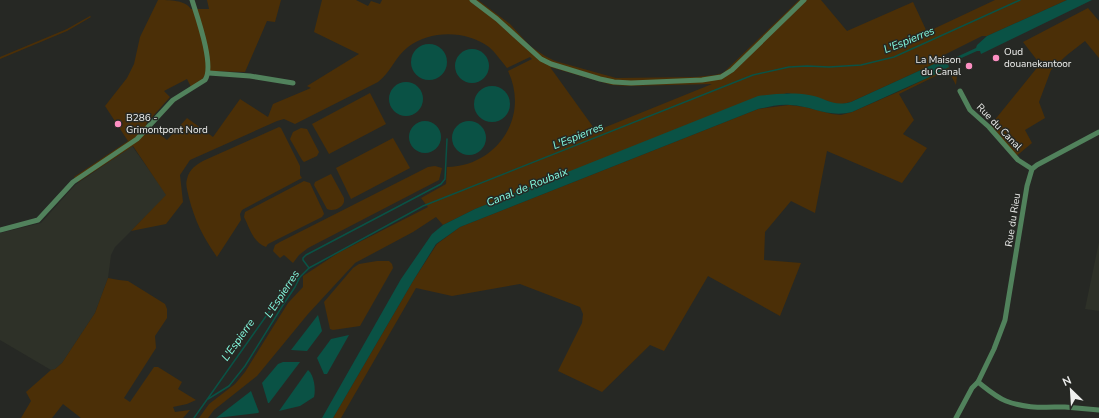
<svg xmlns="http://www.w3.org/2000/svg" width="1099" height="418" viewBox="0 0 1099 418" font-family="'Nunito Sans',sans-serif">
<style>
.built{fill:#2e3128}
.green{fill:#4b2f07;fill-rule:evenodd}
.water{fill:#0a5245}
.lines{fill:none;stroke-linecap:round;stroke-linejoin:round}
.stream{stroke:#0a5245;stroke-width:1.5}
.minor{stroke:#51825c;stroke-width:5}
.poi-dot{fill:#fc8fc2;stroke:#262824;stroke-width:1.5}
.labels{text-anchor:middle;dominant-baseline:central;stroke-width:3;stroke-linejoin:round;paint-order:stroke}
.poi-label{font-size:10px;fill:#eeefed;stroke:#262824;text-anchor:start}
.street-label{font-size:10px;fill:#eeefed;stroke:#262824}
.water-label{font-size:11px;font-style:italic;fill:#85fde2;stroke:#262824}
</style>
<rect width="100%" height="100%" fill="#262824"/>
<g class="built">
<polygon points="132,146 167,195 115,247 111,255 108,278 95,313 62,363 55,369 51,370 0,340 0,233 41,223 75,185"/>
<polygon points="1099,242 1099,311 1085,309"/>
</g>
<g class="green">
<path d="M158,0C170,0 185,0 191,9H209L207,0H281L275,22L267,21L245,72L206,71V74L201,81L191,87L187,79L164,91L170,97L146,124L167,140L187,118L213,137L240,99L268,117L273,104L311,88L307,86L359,54L314,32L322,0H356L368,6L371,1L380,4L382,0H478L510,24L530,46L545,56L555,61L616,78L696,77L715,75L723,73L799,0H821L847,31L913,2L927,32L995,0H1067L987,36H982L944,55L945,59L851,102L842,104H834L828,101L787,93L475,209L443,225L436,217L413,232L355,263L308,314L257,376L214,410L208,418H199L209,404L235,384L245,372L288,303L303,287V276L338,253L428,207L421,198L446,184L447,167C497,166 530,117 508,71L532,59L530,57L507,68C501,61 496,53 489,47C466,30 430,30 408,47C395,57 391,72 378,82L295,124L284,119L277,121L190,160L180,175L183,202L166,224L131,231L166,195L133,146L78,182L74,177L128,141L105,106L127,78L134,64L140,37ZM550,67L612,85L629,86L712,84L596,131Z"/>
<polygon points="1088,8 1099,21 1099,58 1085,41 1067,55 1051,70 1039,102 1045,118 1025,130 1032,143 1014,158 989,127 1040,64 1023,42"/>
<polygon points="90,16 91,17 67,31 0,59 0,57 67,29"/>
<polygon points="949,67 950,70 955,72 957,76 956,85 948,70 899,94 914,120 903,134 927,148 902,183 827,151 815,213 791,201 765,232 764,260 801,263 780,316 708,276 664,351 650,345 602,392 558,371 582,323 583,314 580,307 520,284 452,296 416,288 341,418 333,418 413,281 437,244 460,227 758,109 789,105 805,107 832,114 841,115 852,112 907,88"/>
<polygon points="370,93 386,124 329,154 312,124"/>
<path d="M279,127L281,128L300,166V175L302,178L242,210L240,214L241,220L217,257C203,237 195,221 189,198C188,192 185,185 187,179C189,169 197,164 205,160Z"/>
<polygon points="301,128 307,129 319,152 317,156 304,162 302,160 290,139 293,132"/>
<polygon points="393,138 410,168 351,199 336,168"/>
<polygon points="435,166 442,168 439,180 308,248 299,255 293,263 284,255 280,258 273,251 275,245 280,242 428,167"/>
<path d="M331,174L344,198V202C342,208 333,212 327,209L314,185L315,182Z"/>
<path d="M304,181L310,183L323,211L324,214L322,217L268,244L266,247C253,242 250,229 244,217L245,212Z"/>
<polygon points="377,261 389,261 392,264 393,268 360,326 333,330 330,329 324,302 353,268 359,264"/>
<polygon points="108,278 119,280 128,281 165,304 167,309 167,318 155,336 156,348 124,398 130,402 154,367 158,367 182,382 178,389 196,400 187,404 173,407 175,412 190,410 183,418 81,418 63,404 52,418 21,418 31,401 26,392 51,370 55,369 62,363 95,313"/>
</g>
<g class="water">
<path d="M1067,0H1092L981,54L980,51H977L948,64L949,67L934,75L852,112C828,118 813,106 790,105C779,104 769,107 758,109L460,227L436,244L413,281L333,418H322L401,279L432,234L443,225L475,209L758,96C775,94 792,92 809,95C827,98 832,107 851,102L945,59L947,62L950,60L976,48L977,45L987,36Z"/>
<circle cx="429" cy="62" r="18"/>
<circle cx="472" cy="66" r="17"/>
<circle cx="406" cy="99" r="17"/>
<circle cx="492" cy="104" r="18"/>
<circle cx="425" cy="137" r="16"/>
<circle cx="469" cy="138" r="17"/>
<polygon points="318,315 322,331 307,351 291,350"/>
<polygon points="349,335 327,374 324,374 317,358 331,339"/>
<polygon points="283,362 300,362 269,403 268,403 262,383 278,364"/>
<path d="M308,370C314,375 316,389 314,397L300,406L279,411Z"/>
<polygon points="251,391 259,412 258,413 216,418"/>
</g>
<g class="lines">
<g class="stream">
<polyline points="309,268 303,260 303,258 306,255 441,184 445,179 447,139"/>
<polyline points="208,399 229,386 245,366 283,305 295,287 300,277 309,268 423,206 753,75 789,67 807,66 829,67 861,65 894,57 1020,0"/>
<polyline points="194,418 269,312 280,293 299,278"/>
</g>
<g class="minor">
<polyline points="472,0 497,19 541,59 551,64 600,79 614,82 631,83 702,80 721,77 732,70 804,0"/>
<polyline points="209,73 250,76 293,83"/>
<polyline points="960,91 970,110 989,127 1018,160 1032,169"/>
<path d="M0,230L38,220L73,182L137,139L173,100L205,80C215,66 197,16 192,0"/>
<path d="M978,382C987,389 996,397 1006,401C1027,409 1044,407 1065,407C1076,408 1088,409 1099,410"/>
<polyline points="956,418 972,388 978,382 994,349 1005,320 1027,186 1032,169 1037,165 1099,132"/>
</g>
</g>
<g class="poi-dot">
<circle cx="996" cy="58" r="4"/>
<circle cx="969" cy="66" r="4"/>
<circle cx="118" cy="124" r="4"/>
</g>
<g class="labels">
<g class="poi-label">
<text x="1004" y="52">Oud<tspan x="1004" dy="12">douanekantoor</tspan></text>
<text x="961" y="60" text-anchor="end">La Maison<tspan x="961" dy="12">du Canal</tspan></text>
<text x="126" y="118">B286 -<tspan x="126" dy="12">Grimontpont Nord</tspan></text>
</g>
<g class="street-label">
<text transform="translate(999 127) rotate(46)">Rue du Canal</text>
<text transform="translate(1013 220) rotate(-81)">Rue du Rieu</text>
</g>
<g class="water-label">
<text transform="translate(909 40) rotate(-22)">L'Espierres</text>
<text transform="translate(578 136) rotate(-22)">L'Espierres</text>
<text transform="translate(527 187) rotate(-22)">Canal de Roubaix</text>
<text transform="translate(282 294) rotate(-57)">L'Espierres</text>
<text transform="translate(238 340) rotate(-55)">L'Espierre</text>
</g>
</g>
<g transform="translate(1071 390) rotate(335)" stroke="#262824" stroke-width="3" paint-order="stroke">
<path d="M0-3L7 15L0 10L-7 15Z" fill="#eeefed"/>
<text y="-6" font-size="11" font-weight="bold" text-anchor="middle" fill="#eeefed">N</text>
</g>
</svg>
